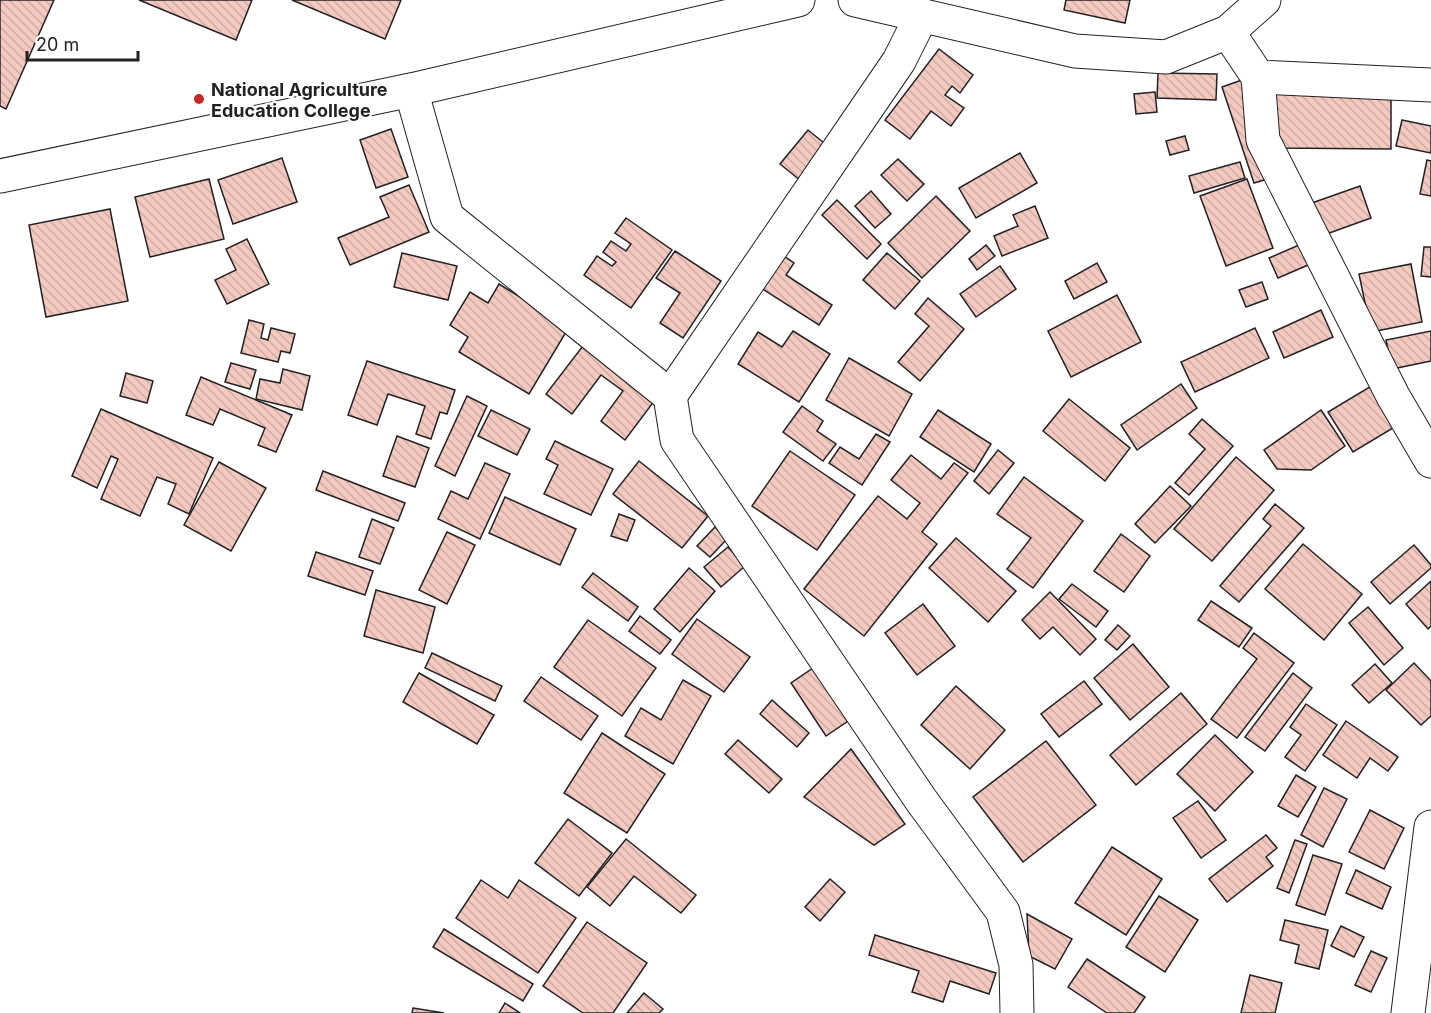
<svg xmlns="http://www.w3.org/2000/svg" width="1431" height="1013" viewBox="0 0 1431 1013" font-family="Inter,sans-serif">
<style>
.building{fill:url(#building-back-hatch);stroke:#222;stroke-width:1.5}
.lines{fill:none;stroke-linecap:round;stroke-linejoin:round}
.street-casing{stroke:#222;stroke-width:35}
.street{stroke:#fff;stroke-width:33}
.poi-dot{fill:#c62828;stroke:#fff;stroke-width:2}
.labels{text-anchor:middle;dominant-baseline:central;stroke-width:4.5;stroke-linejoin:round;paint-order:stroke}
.poi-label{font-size:18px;font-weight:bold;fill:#222;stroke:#fff;text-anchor:start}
</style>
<defs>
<pattern id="building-back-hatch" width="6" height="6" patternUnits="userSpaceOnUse" patternTransform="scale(1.5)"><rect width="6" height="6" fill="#f3c9c0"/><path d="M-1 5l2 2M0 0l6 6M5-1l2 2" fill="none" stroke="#d0aca5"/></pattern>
</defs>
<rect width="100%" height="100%" fill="#fff"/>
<g class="building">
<polygon points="0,0 54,0 6,109 0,106"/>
<polygon points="139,0 252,0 236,40"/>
<polygon points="292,0 401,0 385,39"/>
<polygon points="1066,0 1130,0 1125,23 1064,10"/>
<polygon points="939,49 973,75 960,93 952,86 945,95 964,108 951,126 931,111 910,139 885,120"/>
<polygon points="1158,73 1217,74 1216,100 1157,98"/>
<polygon points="1242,80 1274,177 1254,183 1222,87"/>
<polygon points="1155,92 1157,112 1136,114 1134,94"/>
<polygon points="1276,92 1391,93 1391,149 1276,148"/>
<polygon points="1402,120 1431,126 1431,153 1396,146"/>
<polygon points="391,129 408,177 376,188 360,140"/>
<polygon points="808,130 829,147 801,181 780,164"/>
<polygon points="1185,136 1189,150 1170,155 1166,141"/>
<polygon points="1020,153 1037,183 976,218 959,188"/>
<polygon points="282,158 297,202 233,224 218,180"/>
<polygon points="898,159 924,184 907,201 881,175"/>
<polygon points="1427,160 1431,161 1431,196 1420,194"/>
<polygon points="1240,162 1245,178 1194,193 1189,176"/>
<polygon points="209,179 224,239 150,257 135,197"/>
<polygon points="1247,179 1273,248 1226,266 1200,196"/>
<polygon points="409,185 429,232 350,265 338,238 389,217 380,197"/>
<polygon points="1360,186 1371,218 1321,236 1309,204"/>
<polygon points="871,191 891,214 875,228 855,206"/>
<polygon points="936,196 970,231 922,278 888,243"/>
<polygon points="837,200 881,244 867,259 822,215"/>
<polygon points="1035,206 1048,238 1002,256 994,236 1018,226 1013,215"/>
<polygon points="110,209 128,301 46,317 29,225"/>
<polygon points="626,218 672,250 631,308 584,275 597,256 612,266 616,262 603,252 611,241 626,251 631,244 615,233"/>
<polygon points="247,239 269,284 227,304 215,280 236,270 226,249"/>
<polygon points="1306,242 1315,262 1278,278 1269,258"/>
<polygon points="986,245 995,256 977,270 969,259"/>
<polygon points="1424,247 1431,247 1431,277 1421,276"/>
<polygon points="775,250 794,263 786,275 832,305 819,325 753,283"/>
<polygon points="675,251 721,281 683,338 660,323 680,293 656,278"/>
<polygon points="402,253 457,266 448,300 394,287"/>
<polygon points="887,253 920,281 895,309 863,280"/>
<polygon points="1097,263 1107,282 1074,299 1065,281"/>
<polygon points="1411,264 1422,322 1371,332 1359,274"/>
<polygon points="1000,266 1016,289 976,317 960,294"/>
<polygon points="1262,282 1268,299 1246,307 1239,290"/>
<polygon points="499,284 569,327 529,394 459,352 468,337 450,325 470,292 488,303"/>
<polygon points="1117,295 1141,342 1071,377 1048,331"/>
<polygon points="928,298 964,329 920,381 898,362 929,326 915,314"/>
<polygon points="1321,310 1333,337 1284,358 1273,332"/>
<polygon points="249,320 264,324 261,338 268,340 271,328 295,334 290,353 281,351 278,362 241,353"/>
<polygon points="1255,328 1269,358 1195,392 1181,362"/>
<polygon points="793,331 830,354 799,402 738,364 758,332 782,347"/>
<polygon points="1431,331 1431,361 1392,369 1386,340"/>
<polygon points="589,338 661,392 625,440 601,421 623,391 601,375 572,414 546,394"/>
<polygon points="849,358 912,394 889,436 826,400"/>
<polygon points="367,361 455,390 447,414 440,412 431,439 416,434 425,406 388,394 377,425 348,415"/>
<polygon points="231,363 256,370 250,389 225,382"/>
<polygon points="283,369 310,376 302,410 256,399 260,379 280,383"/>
<polygon points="126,373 153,381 147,403 120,396"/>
<polygon points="201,377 292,415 276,452 258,445 265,428 220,409 213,425 186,415"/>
<polygon points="1181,384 1197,408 1137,450 1121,425"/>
<polygon points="1373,385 1398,425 1353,452 1328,412"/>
<polygon points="467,396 487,406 455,476 435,466"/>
<polygon points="1069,399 1130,448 1105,481 1043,431"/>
<polygon points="802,406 823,421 817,431 836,444 823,461 783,432"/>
<polygon points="101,409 213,458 189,514 168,504 176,484 157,477 140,516 101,499 118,459 111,456 97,488 72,476"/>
<polygon points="491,410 530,429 517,455 478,436"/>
<polygon points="938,410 991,444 974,472 920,437"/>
<polygon points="1321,410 1345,446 1311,470 1277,469 1264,450"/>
<polygon points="1202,419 1233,446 1189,495 1175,483 1205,449 1189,434"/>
<polygon points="876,434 890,442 862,485 829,463 840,447 859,459"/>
<polygon points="397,436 429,448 415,487 383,476"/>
<polygon points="555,441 613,469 591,515 544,494 558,465 546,459"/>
<polygon points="998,450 1014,463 989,494 974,481"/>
<polygon points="790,451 855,495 817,550 752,506"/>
<polygon points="911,455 941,479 954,463 968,473 922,532 937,544 864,636 804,589 878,496 907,519 920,503 891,480"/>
<polygon points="1236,457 1274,490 1212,561 1174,529"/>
<polygon points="639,461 708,516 682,548 613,494"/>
<polygon points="219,462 266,488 231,551 184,525"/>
<polygon points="485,463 510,474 480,539 438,519 451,491 468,499"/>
<polygon points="323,471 405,503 398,521 316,490"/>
<polygon points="1024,477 1083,521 1033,588 1007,569 1031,538 997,514"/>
<polygon points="1170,486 1191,506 1155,543 1135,524"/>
<polygon points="505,497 576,529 560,565 489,533"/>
<polygon points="1275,504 1304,528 1239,602 1220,586 1271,526 1263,519"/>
<polygon points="619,514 635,520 627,541 611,536"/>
<polygon points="372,519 394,528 380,564 359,557"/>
<polygon points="715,527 727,539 710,557 697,546"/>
<polygon points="447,532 475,545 447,604 419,590"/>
<polygon points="1121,534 1150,556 1124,592 1094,571"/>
<polygon points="956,538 1016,591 988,622 929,568"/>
<polygon points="1303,544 1362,594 1324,640 1265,589"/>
<polygon points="1414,545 1431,565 1431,568 1390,604 1371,582"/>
<polygon points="728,547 745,566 721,587 704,567"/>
<polygon points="316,552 373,571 365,595 308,576"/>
<polygon points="689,568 715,591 680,632 654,609"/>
<polygon points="593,573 638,607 628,621 582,587"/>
<polygon points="1431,581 1431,626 1428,629 1406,604"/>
<polygon points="1072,584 1108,611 1096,627 1059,599"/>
<polygon points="376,590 435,607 423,653 364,636"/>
<polygon points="1050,592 1096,639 1080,655 1053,627 1040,639 1022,620"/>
<polygon points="1211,601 1252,628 1239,647 1198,620"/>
<polygon points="923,604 955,646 917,675 885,633"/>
<polygon points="1368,607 1403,648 1384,665 1349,623"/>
<polygon points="640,616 671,640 660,654 629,631"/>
<polygon points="697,619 750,657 724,692 672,654"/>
<polygon points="588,620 656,668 622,716 554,667"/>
<polygon points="1118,625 1130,636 1117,650 1105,640"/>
<polygon points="1254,633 1294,663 1237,738 1211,719 1257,659 1243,648"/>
<polygon points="1133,644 1169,687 1130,720 1094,678"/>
<polygon points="432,653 502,686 495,701 425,668"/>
<polygon points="1414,663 1431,681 1431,716 1421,725 1386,690"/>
<polygon points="1375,664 1392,683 1369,703 1352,685"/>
<polygon points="816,666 851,719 826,736 791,683"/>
<polygon points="419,673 494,715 477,744 403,702"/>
<polygon points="1293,673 1312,688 1265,751 1245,737"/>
<polygon points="541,677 598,716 581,740 524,701"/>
<polygon points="683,680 711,696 673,764 625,736 641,708 661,720"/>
<polygon points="1084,681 1102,704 1059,737 1041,714"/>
<polygon points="956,686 1005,730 970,769 921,725"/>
<polygon points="1181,693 1207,724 1136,785 1110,755"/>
<polygon points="772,700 809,733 797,747 760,714"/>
<polygon points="1306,704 1337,725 1305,771 1285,757 1301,735 1290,727"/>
<polygon points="1346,721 1398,757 1388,771 1370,758 1357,778 1323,755"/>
<polygon points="602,733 665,774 627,833 564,793"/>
<polygon points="1215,735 1253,772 1215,811 1177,774"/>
<polygon points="738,740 782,779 769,793 725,754"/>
<polygon points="1046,741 1096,805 1023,862 973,797"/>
<polygon points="851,749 905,824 874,845 804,797"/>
<polygon points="1296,775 1316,787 1298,817 1278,806"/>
<polygon points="1324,788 1347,799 1323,847 1301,835"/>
<polygon points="1198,801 1226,840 1201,858 1173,818"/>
<polygon points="1370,810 1404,828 1384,869 1349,852"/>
<polygon points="568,819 612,853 579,896 535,863"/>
<polygon points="1266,835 1277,848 1266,857 1273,866 1227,902 1209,879"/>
<polygon points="626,839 696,895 681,913 634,876 610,906 587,887"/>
<polygon points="1295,840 1307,844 1289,893 1277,888"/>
<polygon points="1112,847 1162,879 1126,935 1075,903"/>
<polygon points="1313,855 1342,864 1325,915 1296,905"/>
<polygon points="1356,870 1391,887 1382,909 1346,893"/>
<polygon points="830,879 845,892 820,921 805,907"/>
<polygon points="481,880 508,898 519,880 576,918 538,973 456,918"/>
<polygon points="1159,896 1198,920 1165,972 1126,947"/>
<polygon points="1027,914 1072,939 1055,969 1029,956"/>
<polygon points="1285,920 1328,930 1319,969 1295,963 1299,945 1280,940"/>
<polygon points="587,922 647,963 613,1013 583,1013 543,986"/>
<polygon points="1341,926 1364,937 1354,957 1331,946"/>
<polygon points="444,929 533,984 523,1001 433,947"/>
<polygon points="875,935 996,973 989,994 950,981 943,1002 912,992 919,971 869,955"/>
<polygon points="1371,951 1387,958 1371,992 1355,985"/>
<polygon points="1087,959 1145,997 1134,1013 1107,1013 1068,987"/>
<polygon points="1250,975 1282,983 1275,1013 1241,1013"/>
<polygon points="644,993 663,1009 659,1013 627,1013"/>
<polygon points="505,1003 520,1013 499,1013"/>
<polygon points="413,1008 444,1013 412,1013"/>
</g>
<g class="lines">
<g class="street-casing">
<g id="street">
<polyline points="855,0 1075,51 1166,57 1228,32 1264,0"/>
<polyline points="1228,32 1258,77 1431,85"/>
<polyline points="1258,77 1263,140 1393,396 1431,461"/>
<polyline points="411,90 447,217 670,396 677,440 921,800 1003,912 1016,965 1017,1013"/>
<polyline points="0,176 411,90 798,0"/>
<polyline points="670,396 899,61 922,15"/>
<polyline points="1408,1013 1431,827"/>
</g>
</g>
<use href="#street" class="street"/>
</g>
<circle class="poi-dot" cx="199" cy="99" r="6"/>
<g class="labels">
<g class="poi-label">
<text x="211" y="89">National Agriculture<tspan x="211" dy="21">Education College</tspan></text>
</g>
</g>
<path d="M27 51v9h111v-9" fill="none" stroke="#222222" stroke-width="3"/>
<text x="36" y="51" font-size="18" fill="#222222" stroke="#ffffff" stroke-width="4.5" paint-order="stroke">20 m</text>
</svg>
